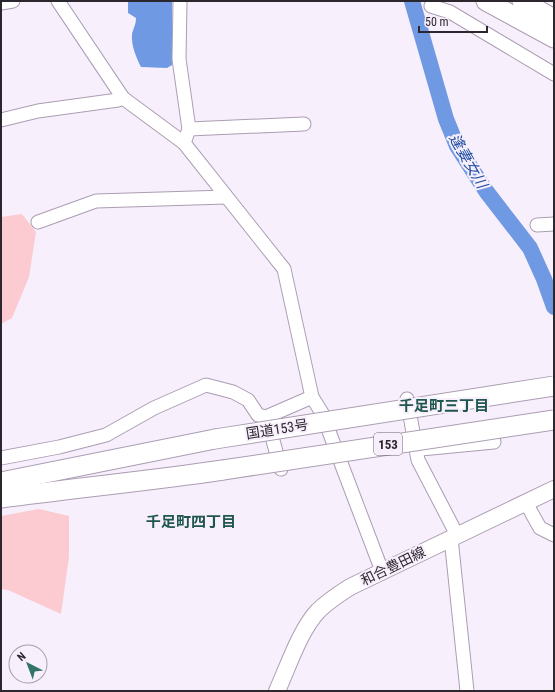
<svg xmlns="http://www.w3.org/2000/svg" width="555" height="692" viewBox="0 0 555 692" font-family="'Roboto Condensed','Noto Sans JP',sans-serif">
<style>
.green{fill:#fccbd1}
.water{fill:#7099e3}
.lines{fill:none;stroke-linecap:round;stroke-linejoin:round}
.river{stroke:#7099e3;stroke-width:16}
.minor-casing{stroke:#ab9db2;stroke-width:15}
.major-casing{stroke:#ab9db2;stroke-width:18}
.highway-casing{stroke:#ab9db2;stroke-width:21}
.minor{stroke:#fff;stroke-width:13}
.major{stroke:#fff;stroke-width:16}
.highway{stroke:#fff;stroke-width:19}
.highway-bridge-casing{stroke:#ab9db2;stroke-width:21;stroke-linecap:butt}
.highway-bridge{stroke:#fff;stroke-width:19}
.labels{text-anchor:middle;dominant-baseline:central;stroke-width:4;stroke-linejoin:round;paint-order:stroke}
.shield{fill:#f8effc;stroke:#69626c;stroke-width:1}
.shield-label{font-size:13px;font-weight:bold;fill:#2c262e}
.street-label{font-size:14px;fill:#2c262e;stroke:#f8effc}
.water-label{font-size:15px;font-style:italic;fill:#1f4ea4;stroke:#f8effc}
.neighbourhood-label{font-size:15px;font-weight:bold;fill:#20574d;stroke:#f8effc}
</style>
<rect width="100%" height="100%" fill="#f8effc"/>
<g class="green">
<polygon points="22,214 36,232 29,277 12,318 1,324 1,217"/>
<polygon points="39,509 69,516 69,557 61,614 8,590 1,589 1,516"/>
</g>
<path class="water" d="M128,1H172V65L167,68L141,67C136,57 131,45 132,34C133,29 136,25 136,18L128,13Z"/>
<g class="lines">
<polyline class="river" points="412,1 446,119 457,146 486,191 530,248 544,279 554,307"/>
<g class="minor-casing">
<g id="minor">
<polyline points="58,1 123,98 184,143 284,269 312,397 322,413 382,571"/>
<polyline points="180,1 179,59 189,129 184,143"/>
<polyline points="1,3 13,1"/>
<polyline points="431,6 450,12 554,74"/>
<polyline points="1,120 38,111 118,100 123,98"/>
<polyline points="189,129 304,124"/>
<polyline points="38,222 96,201 226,197"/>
<polyline points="537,225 554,224"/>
<polyline points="407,399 418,460 457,535"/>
<polyline points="268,423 281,469"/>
<polyline points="421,449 494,442"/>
<polyline points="1,458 59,447 106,435 154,408 206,385 233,392 248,400 258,415 266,417 312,397"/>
<polyline points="526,503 540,528 554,535"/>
<polyline points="451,538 467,691"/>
</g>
</g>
<g class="major-casing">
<path id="major" d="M277,691C288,667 300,630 318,611C328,601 339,594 350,587L554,489"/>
</g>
<g class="highway-casing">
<g id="highway">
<polyline points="486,1 554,38"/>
<polyline points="522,1 554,19"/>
<polyline points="1,482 215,439"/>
<path d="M1,498C75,488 149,481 223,470"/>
</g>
</g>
<use href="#minor" class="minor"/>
<use href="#major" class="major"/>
<use href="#highway" class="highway"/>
<g class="highway-bridge-casing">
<g id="highway-bridge">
<polyline points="215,439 554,386"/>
<polyline points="223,470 554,420"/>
</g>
</g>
<use href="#highway-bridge" class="highway-bridge"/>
</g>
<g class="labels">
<rect class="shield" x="374" y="433" width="28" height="22" rx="3"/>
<g class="shield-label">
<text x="388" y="444">153</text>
</g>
<g class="street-label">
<text transform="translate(277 429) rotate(-9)">国道153号</text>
<text transform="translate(393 566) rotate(-26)">和合豊田線</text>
</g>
<g class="water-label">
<text transform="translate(468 161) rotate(60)">逢妻女川</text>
</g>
<g class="neighbourhood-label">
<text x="444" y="406">千足町三丁目</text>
<text x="191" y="522">千足町四丁目</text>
</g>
</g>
<rect width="555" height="692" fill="none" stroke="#2c262e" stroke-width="4"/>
<g transform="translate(28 664) rotate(318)"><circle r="19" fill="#f8effc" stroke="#a69faa"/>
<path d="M0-3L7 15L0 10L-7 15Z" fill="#307568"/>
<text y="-6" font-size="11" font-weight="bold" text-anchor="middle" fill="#2c262e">N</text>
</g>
<path d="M419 26v6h68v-6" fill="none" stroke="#2c262e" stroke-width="2"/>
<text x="425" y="26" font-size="12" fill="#2c262e" stroke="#f8effc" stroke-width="3" paint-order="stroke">50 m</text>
</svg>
